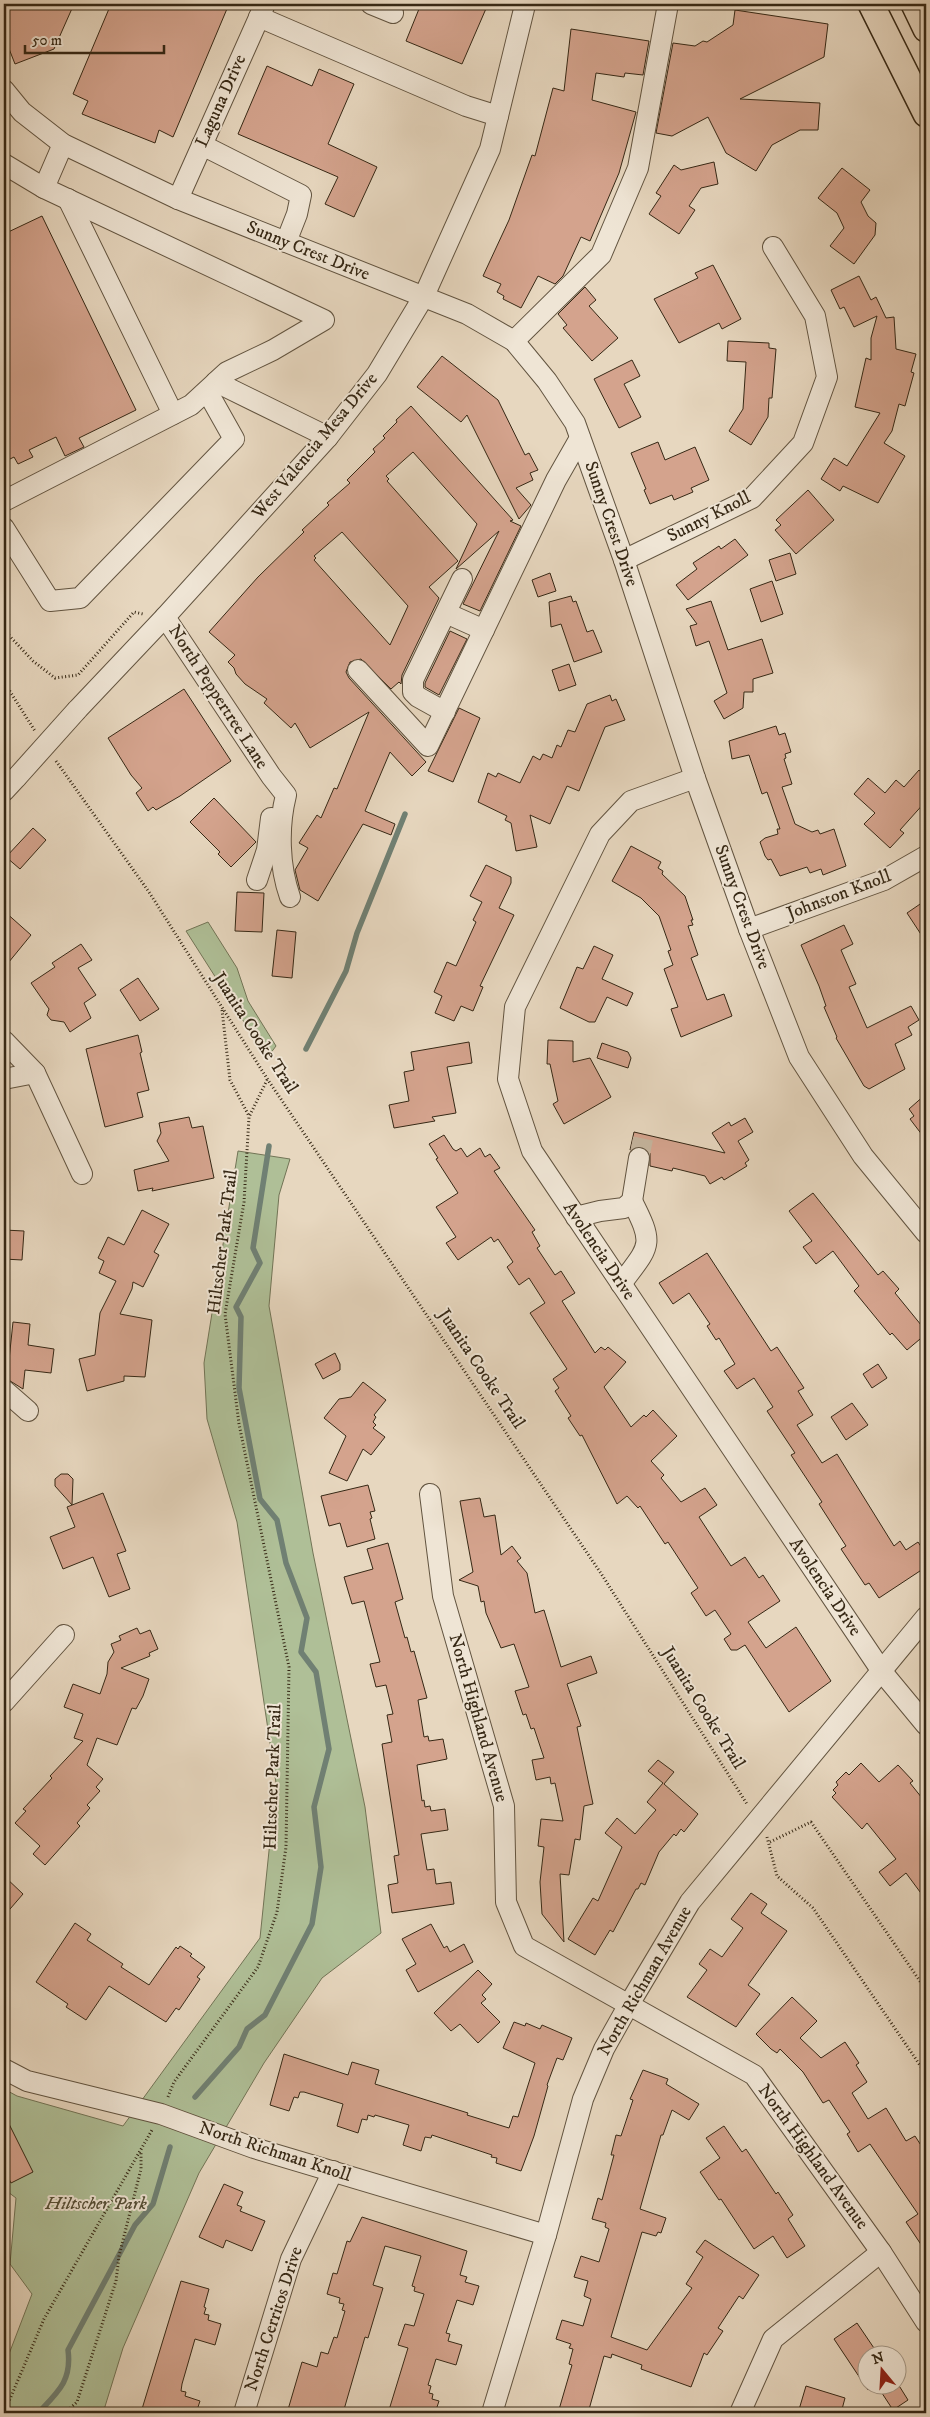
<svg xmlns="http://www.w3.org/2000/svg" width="930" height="2417" viewBox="0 0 930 2417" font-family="'IM FELL DW Pica',serif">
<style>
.green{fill:#afbf97;stroke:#727456}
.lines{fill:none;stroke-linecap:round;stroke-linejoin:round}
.stream{stroke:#708073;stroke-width:5.5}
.building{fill:#d4a38d;stroke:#362815;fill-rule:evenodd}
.minor-tunnel{stroke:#c4b49d;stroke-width:20;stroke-dasharray:20 10;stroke-linecap:butt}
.minor-casing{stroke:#625440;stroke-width:22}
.major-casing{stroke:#362815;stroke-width:28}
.path{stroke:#362815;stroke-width:3;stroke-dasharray:1 2.5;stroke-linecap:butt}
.minor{stroke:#efe5d5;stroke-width:20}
.major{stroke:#e7d7bf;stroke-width:25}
.minor-bridge-casing{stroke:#625440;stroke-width:22;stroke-linecap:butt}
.minor-bridge{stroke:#efe5d5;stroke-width:20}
.labels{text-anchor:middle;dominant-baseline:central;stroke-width:4;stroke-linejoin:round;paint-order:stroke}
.street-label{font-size:18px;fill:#362815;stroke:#efe5d5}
.park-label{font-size:18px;font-style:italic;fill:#544e36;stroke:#efe5d5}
</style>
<rect width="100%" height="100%" fill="#e7d7bf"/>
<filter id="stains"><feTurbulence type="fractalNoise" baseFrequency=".004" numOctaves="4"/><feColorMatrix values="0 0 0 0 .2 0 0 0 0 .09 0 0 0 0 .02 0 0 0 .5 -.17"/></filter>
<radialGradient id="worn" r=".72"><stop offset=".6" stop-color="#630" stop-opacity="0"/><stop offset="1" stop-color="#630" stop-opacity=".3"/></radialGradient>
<g class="green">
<polygon points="208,922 237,968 248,1001 276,1046 267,1058 186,931"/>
<polygon points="238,1151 290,1159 279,1195 269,1306 313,1553 365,1807 381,1933 322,1978 264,2063 199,2173 123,2348 103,2413 4,2413 4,2367 32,2294 10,2264 16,2198 4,2189 4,2089 17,2096 123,2126 260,1938 276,1783 237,1522 207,1419 204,1363"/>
</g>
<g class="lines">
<g class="stream">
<polyline points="306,1049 346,971 357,933 405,814"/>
<polyline points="195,2097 239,2047 247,2029 265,2015 312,1924 321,1867 314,1807 329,1749 316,1672 301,1652 307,1618 286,1563 277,1520 260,1499 239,1388 241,1317 236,1307 260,1263 253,1248 269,1146"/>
<path d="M38,2413C58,2392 72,2381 68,2350L135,2225L153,2204L170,2147"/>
</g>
</g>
<g class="building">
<polygon points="4,4 74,4 54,49 15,64 4,36"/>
<polygon points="111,4 229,4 173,137 159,130 155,143 82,114 88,101 73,94"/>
<polygon points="421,4 488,4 462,64 406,41"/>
<polygon points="735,10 828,24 824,57 740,99 820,103 818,130 800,130 772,145 756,171 726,153 708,117 672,136 656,133 673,43 695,46 703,41 707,42 733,25"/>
<polygon points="571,29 649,41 643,75 625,73 624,77 596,73 592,100 636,112 619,173 590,241 581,237 563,276 555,284 538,276 521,308 503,299 504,296 497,292 501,284 483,276 509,220 532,155 535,156 553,88 564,91"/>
<polygon points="267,66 312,86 319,69 354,84 328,144 377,167 354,217 325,204 338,177 238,134"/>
<polygon points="714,162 718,184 701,188 689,206 695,210 679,234 649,214 661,196 656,193 674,165 681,170"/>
<polygon points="842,168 870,190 861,202 868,216 876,223 875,235 854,264 830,246 844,228 837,213 818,198"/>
<polygon points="42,216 136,410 79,438 84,447 65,456 56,437 29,450 33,457 18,464 14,457 4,462 4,234"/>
<polygon points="713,265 741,319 722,329 719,323 679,343 654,299 698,278 695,273"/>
<polygon points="859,276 871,300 876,297 886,318 894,317 896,349 916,354 911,372 914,373 905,406 899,404 892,431 884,443 905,456 878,503 843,486 840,491 821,479 834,458 847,466 880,413 855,407 866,358 871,360 871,338 877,316 854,327 844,307 840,309 831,290"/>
<polygon points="585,287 596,300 589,306 618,338 592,361 563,328 567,325 558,314"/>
<polygon points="728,341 769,343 769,348 776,349 772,398 769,398 768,417 751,445 729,431 743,409 746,362 727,361"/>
<polygon points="442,356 498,400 525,455 529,453 538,470 530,473 533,480 516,488 531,505 519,519 467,415 461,422 417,387"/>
<polygon points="632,360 640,376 624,384 641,417 619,428 594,379"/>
<path d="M411,406L513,520L510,521L521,526L480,611L463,604L499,531L456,569L477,524L413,452L386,476L389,479L387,481L458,561L429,587L439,598L402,675L401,684L399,682L391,689L361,659L350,662L346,672L349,678L426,762L412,776L390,752L365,811L395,824L391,835L363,824L318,901L300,890L295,870L308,848L299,843L317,815L321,818L334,788L337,789L369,712L310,748L295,723L291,728L264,703L267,699L245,684L236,674L234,668L228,662L235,655L209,632L258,577L304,532L302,530L329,505L327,503L350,483L347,480L375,452L373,449L385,438L383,436L397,422L396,420ZM342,532L408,606L390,645L314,560L316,558L314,556Z"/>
<polygon points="658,442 665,460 695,447 709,480 691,488 693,492 674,500 672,495 650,504 644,490 646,489 631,453"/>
<polygon points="808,490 834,520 796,554 775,530 781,525 776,520"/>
<polygon points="735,539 748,555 688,600 676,585 697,569 693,563 719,546 721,549"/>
<polygon points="790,553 796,574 776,581 769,560"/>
<polygon points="550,573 556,591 538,597 532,580"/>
<polygon points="772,581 783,614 761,622 750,589"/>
<polygon points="571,596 573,602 576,601 587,632 593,630 602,652 574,662 561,624 551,627 549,602"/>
<polygon points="711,601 728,650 762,639 773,673 753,679 753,692 744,692 743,708 724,719 714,701 727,693 709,641 696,646 690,626 697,624 686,609"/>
<polygon points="450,631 467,639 439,695 425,687 425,683"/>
<polygon points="569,664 576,685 559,691 552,670"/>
<polygon points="184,689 231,761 180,796 156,810 153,807 148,811 136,793 142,788 131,775 108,738"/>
<polygon points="610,695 612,701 616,699 625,720 605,727 579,791 567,786 550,824 530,815 537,847 516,851 511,823 505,820 507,816 478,802 488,773 496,777 498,773 520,783 533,756 540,760 543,754 552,758 557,745 561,747 568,730 575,732 587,704"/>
<polygon points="459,708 480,718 453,782 428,771"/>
<polygon points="776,726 779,735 785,733 791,752 785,754 786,758 784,759 792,784 782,787 795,824 812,832 818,830 820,834 834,829 846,866 823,875 821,869 810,873 807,867 780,876 771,859 768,860 765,856 760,842 765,838 778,834 777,829 780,829 767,792 762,794 749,755 732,759 729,741"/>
<polygon points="919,770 926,777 926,801 900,830 904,833 890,848 864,824 875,813 854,794 868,778 885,793 896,780 904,787"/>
<polygon points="214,798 256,842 231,867 218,854 220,852 190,822"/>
<polygon points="33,828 46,840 20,869 6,857"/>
<polygon points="631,846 661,862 658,868 663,871 662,874 685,896 693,920 691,920 693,925 688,926 698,955 691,958 707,1000 724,994 732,1016 681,1037 671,1009 678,1007 664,969 673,965 668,951 671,950 659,916 641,898 612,881"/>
<polygon points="486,865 511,877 511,883 499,908 514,915 480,986 483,987 473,1011 461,1006 454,1021 435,1013 442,996 434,992 447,962 456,966 476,922 473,920 482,902 470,896"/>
<polygon points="237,892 264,893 262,932 235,931"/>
<polygon points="926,900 926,942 907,913"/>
<polygon points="4,911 31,935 4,968"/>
<polygon points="844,925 853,944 841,950 856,984 849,987 867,1028 911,1006 919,1020 908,1027 912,1035 895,1044 905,1069 869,1089 864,1086 836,1038 837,1037 824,1007 826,1006 819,986 801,945"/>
<polygon points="277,930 296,932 292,978 272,976"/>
<polygon points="81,944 92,960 78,968 96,995 84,1003 91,1018 70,1032 64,1022 51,1020 47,1015 49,1009 31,983 55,967 52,963"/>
<polygon points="594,946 613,955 602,979 633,993 627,1006 607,997 595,1022 589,1022 560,1008 577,967 583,969"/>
<polygon points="138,978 159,1009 140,1021 120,990"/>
<polygon points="138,1035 142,1052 140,1053 149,1090 137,1093 143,1117 105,1127 86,1049"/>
<polygon points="548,1040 573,1041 573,1062 590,1058 611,1097 564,1124 553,1104 558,1101 550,1064 547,1064"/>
<polygon points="469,1042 472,1063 447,1067 456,1113 432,1117 435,1121 394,1128 389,1105 409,1101 404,1072 414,1070 411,1052"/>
<polygon points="602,1043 628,1052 631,1058 628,1068 597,1058"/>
<polygon points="926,1094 926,1140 910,1119 914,1116 909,1109"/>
<polygon points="189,1117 192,1128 203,1126 214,1178 152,1191 153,1188 138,1191 134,1170 169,1161 157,1141 161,1133 159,1123"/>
<polygon points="745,1118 753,1132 738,1141 749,1160 745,1163 747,1166 724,1180 722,1177 710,1184 705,1176 673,1168 672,1171 650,1166 650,1153 641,1146 630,1150 634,1132 725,1153 712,1133 729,1122 731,1126"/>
<polygon points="444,1135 453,1149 456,1151 461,1148 467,1157 480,1148 485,1157 490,1154 500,1168 494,1171 535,1230 532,1232 540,1246 537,1248 555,1275 561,1271 575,1293 562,1301 595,1353 601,1347 605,1350 608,1347 626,1362 604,1387 631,1427 644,1415 646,1417 653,1410 677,1436 651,1461 664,1475 661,1478 681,1502 705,1488 717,1505 699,1517 731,1566 745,1557 759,1578 763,1575 780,1601 748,1622 766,1648 796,1627 831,1681 789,1712 745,1645 737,1650 731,1650 724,1639 731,1634 715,1610 706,1616 691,1593 698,1588 668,1542 665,1544 640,1506 638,1508 627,1496 617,1504 582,1435 580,1436 568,1418 571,1416 555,1391 559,1388 553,1379 567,1369 530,1313 545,1303 529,1278 519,1285 507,1267 513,1262 498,1239 494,1242 491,1237 458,1260 446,1243 456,1237 436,1207 458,1193 436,1159 438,1158 429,1144"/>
<polygon points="813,1193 878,1275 883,1271 899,1289 895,1293 926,1331 926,1334 907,1350 892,1333 890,1335 854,1291 859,1286 833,1251 816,1264 803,1247 812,1241 789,1211"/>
<polygon points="142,1210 169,1224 154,1252 159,1255 143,1287 133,1282 132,1289 120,1314 152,1320 145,1377 124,1376 124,1381 87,1391 79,1359 95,1355 100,1313 116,1281 99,1273 104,1261 98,1258 108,1237 124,1245"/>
<polygon points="4,1230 24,1231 22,1260 4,1259"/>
<polygon points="707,1253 771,1351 777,1347 804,1388 798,1391 813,1415 797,1425 822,1463 837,1454 894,1546 900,1541 906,1550 918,1542 926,1554 926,1567 879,1598 869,1583 865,1585 841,1549 846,1546 819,1504 822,1502 791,1455 795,1453 767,1411 773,1407 754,1378 737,1389 724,1371 735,1364 719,1338 716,1340 707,1326 710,1324 689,1293 673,1304 659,1283"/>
<polygon points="13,1322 30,1324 28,1345 54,1349 51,1373 25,1370 23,1389 7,1379"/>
<polygon points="335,1353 340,1364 340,1370 323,1379 315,1364"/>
<polygon points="878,1364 887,1378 872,1388 863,1374"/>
<polygon points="363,1382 386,1400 374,1415 376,1417 373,1422 376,1425 373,1428 385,1437 371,1455 363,1449 347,1481 329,1473 346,1436 324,1418 339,1399 351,1397"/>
<polygon points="852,1403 868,1425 846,1440 831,1417"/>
<polygon points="61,1474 68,1474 73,1479 72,1505 55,1486 55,1479"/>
<polygon points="368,1485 375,1511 370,1512 372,1518 370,1519 375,1539 347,1547 340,1523 329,1526 321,1496"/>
<polygon points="103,1493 126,1551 117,1554 130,1589 109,1597 93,1557 63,1569 50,1537 75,1527 67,1507"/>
<polygon points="480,1498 484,1517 495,1515 501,1555 512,1546 521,1558 517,1561 527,1573 535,1613 544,1610 561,1667 591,1656 597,1673 567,1684 581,1726 577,1727 593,1804 584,1806 580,1840 575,1839 569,1875 560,1874 564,1942 542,1914 540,1882 544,1847 538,1846 541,1819 563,1821 555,1783 551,1784 550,1777 536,1780 532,1760 544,1758 534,1728 531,1729 526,1714 523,1715 515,1691 529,1687 514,1644 501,1648 486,1613 484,1601 481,1602 478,1586 459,1580 473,1572 460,1501"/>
<polygon points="388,1543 403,1599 395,1602 405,1638 407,1637 411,1652 414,1651 427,1698 418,1700 424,1737 428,1736 429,1741 443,1739 447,1759 417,1765 422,1801 424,1800 425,1807 430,1806 431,1811 445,1809 448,1830 421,1834 427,1870 434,1869 436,1884 451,1882 454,1904 392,1913 388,1885 398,1883 394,1856 399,1855 382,1744 392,1742 387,1715 393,1714 386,1685 376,1687 370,1664 380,1662 364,1601 352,1604 344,1577 373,1569 367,1549"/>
<polygon points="137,1628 140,1634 150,1630 158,1649 149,1653 150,1656 121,1668 149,1679 143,1696 136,1709 132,1708 117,1745 97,1738 87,1765 103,1779 96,1787 100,1791 87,1805 90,1808 77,1823 80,1826 45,1865 33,1854 40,1846 15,1823 26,1811 23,1809 52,1778 50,1776 83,1741 74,1738 83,1714 64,1707 73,1684 100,1694 107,1674 108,1662 114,1652 111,1644 121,1640 119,1636"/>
<polygon points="658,1760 674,1772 664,1784 698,1814 684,1832 681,1829 676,1836 674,1834 659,1852 645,1885 641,1883 638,1889 636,1889 613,1932 610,1930 595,1955 568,1939 593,1898 598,1901 622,1847 605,1833 617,1818 635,1834 656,1810 647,1802 663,1783 648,1771"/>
<polygon points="861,1763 879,1782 898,1765 913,1781 910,1783 926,1803 926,1900 906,1873 890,1886 879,1872 896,1859 867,1823 862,1829 832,1797 836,1793 833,1790 838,1785 836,1782 846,1772 849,1775"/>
<polygon points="4,1876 23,1894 4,1916"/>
<polygon points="751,1893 767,1904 761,1913 787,1931 748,1985 760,1994 736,2027 687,1997 707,1970 699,1964 710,1949 722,1957 743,1928 731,1919"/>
<polygon points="75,1923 91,1934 87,1940 123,1964 121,1967 149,1985 176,1947 178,1949 180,1946 192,1954 190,1956 205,1967 197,1977 200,1979 179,2010 176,2008 166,2022 109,1986 86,2020 66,2007 68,2004 36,1982"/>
<polygon points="431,1924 444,1948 447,1946 450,1952 464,1944 473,1962 418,1992 406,1970 416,1964 402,1939"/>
<polygon points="478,1970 492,1984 482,1995 486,1999 481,2003 500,2022 478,2043 460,2024 451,2031 434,2013"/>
<polygon points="792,1997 817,2021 800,2038 821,2058 845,2042 859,2063 856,2065 867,2082 852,2093 868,2119 886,2108 906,2141 915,2136 926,2153 926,2252 906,2222 918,2214 870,2144 858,2152 847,2134 850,2132 829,2100 823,2103 803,2072 780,2049 777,2053 771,2049 756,2034"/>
<polygon points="514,2022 525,2026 526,2023 540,2029 542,2025 572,2038 563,2060 557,2058 547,2085 548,2086 534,2136 521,2171 496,2163 497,2158 491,2157 492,2155 432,2135 431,2138 425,2137 421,2151 403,2145 409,2125 375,2115 374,2117 368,2115 367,2120 362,2119 358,2133 337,2126 343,2104 304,2092 300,2092 298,2098 294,2097 289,2111 270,2105 284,2054 348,2075 352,2062 379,2070 375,2084 468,2113 467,2115 509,2128 513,2116 518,2117 535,2063 503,2048"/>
<polygon points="643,2070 668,2079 666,2084 699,2104 689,2120 672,2110 663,2135 661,2135 640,2209 666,2218 661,2233 658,2232 656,2236 642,2232 611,2337 647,2350 692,2288 686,2284 703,2257 696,2252 705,2240 759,2275 743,2299 739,2296 718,2328 723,2331 707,2355 704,2353 691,2387 641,2369 642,2365 612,2354 611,2358 604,2356 588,2413 558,2413 572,2365 569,2364 573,2349 569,2348 571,2344 556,2339 562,2320 583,2326 591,2299 584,2296 588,2281 574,2277 581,2256 599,2262 609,2229 605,2227 606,2223 592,2219 598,2198 602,2200 614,2155 611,2155 616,2135 621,2136 633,2100 630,2099"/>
<polygon points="4,2114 33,2172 11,2183 4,2170"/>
<polygon points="724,2126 742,2152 746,2149 776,2194 778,2192 793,2215 788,2219 805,2246 787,2258 773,2236 754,2249 721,2199 719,2200 700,2172 720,2158 706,2138"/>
<polygon points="224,2184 243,2192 237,2205 242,2207 240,2211 265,2221 252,2251 226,2240 223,2248 199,2237"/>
<polygon points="362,2217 467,2251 460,2275 467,2277 465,2282 479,2286 473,2305 457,2300 446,2333 450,2334 448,2341 462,2345 456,2365 436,2359 428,2385 431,2386 429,2393 433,2394 432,2399 439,2401 435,2413 398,2413 389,2410 408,2348 398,2345 405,2324 414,2326 424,2294 414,2291 415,2287 412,2286 421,2256 385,2246 373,2285 383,2288 368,2338 365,2337 343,2413 287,2413 302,2362 317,2367 321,2352 328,2354 334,2337 337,2338 345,2311 342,2310 344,2304 339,2303 340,2298 327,2294 333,2273 337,2274 347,2241 350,2242"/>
<polygon points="181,2281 209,2289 204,2307 206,2308 204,2314 209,2315 208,2320 221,2324 215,2345 195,2339 182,2384 181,2391 186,2392 185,2396 200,2401 196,2413 156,2413 142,2409"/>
<polygon points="857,2323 878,2354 868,2354 868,2390 834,2339"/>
<polygon points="876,2384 898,2384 908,2400 893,2410"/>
<polygon points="806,2386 845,2398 841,2413 798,2413"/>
</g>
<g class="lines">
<polyline class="minor-tunnel" points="639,1158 644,1134"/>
<g class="minor-casing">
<g id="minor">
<polyline points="371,4 393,13"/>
<polyline points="259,17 466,106 498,116"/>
<polyline points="4,90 22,112 63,144 178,199 467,314 514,341 547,381 575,423 624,560 695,778 749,929 799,1057 863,1156 926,1233"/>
<polyline points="63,144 44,188 324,320 273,350 227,372 216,382 328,437"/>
<polyline points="202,145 301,195 297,214 286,242"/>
<polyline points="4,164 44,188"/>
<polyline points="68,199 173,414"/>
<polyline points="178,199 265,4"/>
<polyline points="514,341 601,255 638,168 668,4"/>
<polyline points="4,501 191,405 216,382"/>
<polyline points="4,528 50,601 80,598 234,439 207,391"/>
<polyline points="624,560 752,498 803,443 827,377 815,316 773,247"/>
<polyline points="446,613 484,630"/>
<path d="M165,617L271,776L286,795C278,827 279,866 290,897"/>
<polyline points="358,670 428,746 556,480 580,438"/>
<polyline points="77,710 165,617 328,437 377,374 424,296 490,149 525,5"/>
<polyline points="445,712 418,697 413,692 413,680 462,579"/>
<polyline points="695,778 631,801 600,834 515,1007 508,1079 532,1151 883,1673 926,1725"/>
<polyline points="4,791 17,777"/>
<polyline points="257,880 267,850 271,818"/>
<polyline points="749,929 884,880 926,856"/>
<polyline points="4,1041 35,1073 82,1174"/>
<polyline points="4,1079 35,1073"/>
<polyline points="576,1217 600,1211 624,1208 632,1201 639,1158"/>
<path d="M621,1284C650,1245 655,1246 632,1201"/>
<polyline points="4,1390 28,1411"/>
<polyline points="430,1494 443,1596 504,1806 506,1902 524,1946 754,2075 881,2252 926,2322"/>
<polyline points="4,1702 64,1635"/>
<polyline points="4,2069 27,2081 161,2114 254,2148 546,2235"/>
<polyline points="244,2413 291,2259 333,2171"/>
<polyline points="492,2413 546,2235 583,2099 604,2049 628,2006 690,1902 926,1617"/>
<polyline points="740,2413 773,2339 881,2252"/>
</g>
</g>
<g class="major-casing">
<g id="major">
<polyline points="871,4 926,114"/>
<polyline points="914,4 926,29"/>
</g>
</g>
<g class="path">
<polyline points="4,630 33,661 55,678 78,675 134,612 143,614"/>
<polyline points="4,682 35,731"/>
<polyline points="56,761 149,892 268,1080 602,1575 747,1804"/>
<polyline points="222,1010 230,1080 249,1116"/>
<polyline points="767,1837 777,1876 813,1908 926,2074"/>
<polyline points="770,1842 811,1822 926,1990"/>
<polyline points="168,2097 174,2082 258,1967 277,1912 286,1847 289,1667 239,1424 225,1314 244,1202 249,1117 267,1080"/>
<polyline points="4,2413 44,2319 152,2130"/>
<polyline points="65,2413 77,2402 116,2281 119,2256 141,2169 141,2153"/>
</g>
<use href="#minor" class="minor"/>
<use href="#major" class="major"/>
<g class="minor-bridge-casing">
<polyline id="minor-bridge" points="17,777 77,710"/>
</g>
<use href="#minor-bridge" class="minor-bridge"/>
</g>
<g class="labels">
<g class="street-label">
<text transform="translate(221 101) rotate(-66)">Laguna Drive</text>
<text transform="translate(308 251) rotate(22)">Sunny Crest Drive</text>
<text transform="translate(315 446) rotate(-50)">West Valencia Mesa Drive</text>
<text transform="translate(709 517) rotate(-27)">Sunny Knoll</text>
<text transform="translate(611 524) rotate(71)">Sunny Crest Drive</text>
<text transform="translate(218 697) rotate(57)">North Peppertree Lane</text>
<text transform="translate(839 895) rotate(-21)">Johnston Knoll</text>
<text transform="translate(742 907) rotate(70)">Sunny Crest Drive</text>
<text transform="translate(255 1033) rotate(57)">Juanita Cooke Trail</text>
<text transform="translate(223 1242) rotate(-83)">Hiltscher Park Trail</text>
<text transform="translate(599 1251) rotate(56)">Avolencia Drive</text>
<text transform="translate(481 1369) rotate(56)">Juanita Cooke Trail</text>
<text transform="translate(825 1587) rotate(56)">Avolencia Drive</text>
<text transform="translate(703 1708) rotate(58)">Juanita Cooke Trail</text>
<text transform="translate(478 1718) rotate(74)">North Highland Avenue</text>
<text transform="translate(273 1777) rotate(-88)">Hiltscher Park Trail</text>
<text transform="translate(645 1981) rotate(-60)">North Richman Avenue</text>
<text transform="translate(275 2152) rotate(18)">North Richman Knoll</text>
<text transform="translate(813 2157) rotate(54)">North Highland Avenue</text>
<text transform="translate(274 2319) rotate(-72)">North Cerritos Drive</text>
</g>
<g class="park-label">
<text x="96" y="2204">Hiltscher Park</text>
</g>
</g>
<rect width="930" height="2417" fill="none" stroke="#e7d7bf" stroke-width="20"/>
<rect x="5" y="5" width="920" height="2407" fill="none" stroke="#362815" stroke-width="2.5"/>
<rect x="10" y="10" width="910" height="2397" fill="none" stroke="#362815"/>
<g transform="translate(882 2370) rotate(342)"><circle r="24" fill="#efe5d5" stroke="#a59988"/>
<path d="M0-4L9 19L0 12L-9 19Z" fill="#8f2418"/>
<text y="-8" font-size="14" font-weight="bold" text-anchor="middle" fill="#362815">N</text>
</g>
<path d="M25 45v8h139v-8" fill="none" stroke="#362815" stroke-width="2.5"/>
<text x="32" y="45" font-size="15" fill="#362815" stroke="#efe5d5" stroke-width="4" paint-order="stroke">50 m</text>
<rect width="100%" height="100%" filter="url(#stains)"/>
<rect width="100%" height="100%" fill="url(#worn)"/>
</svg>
